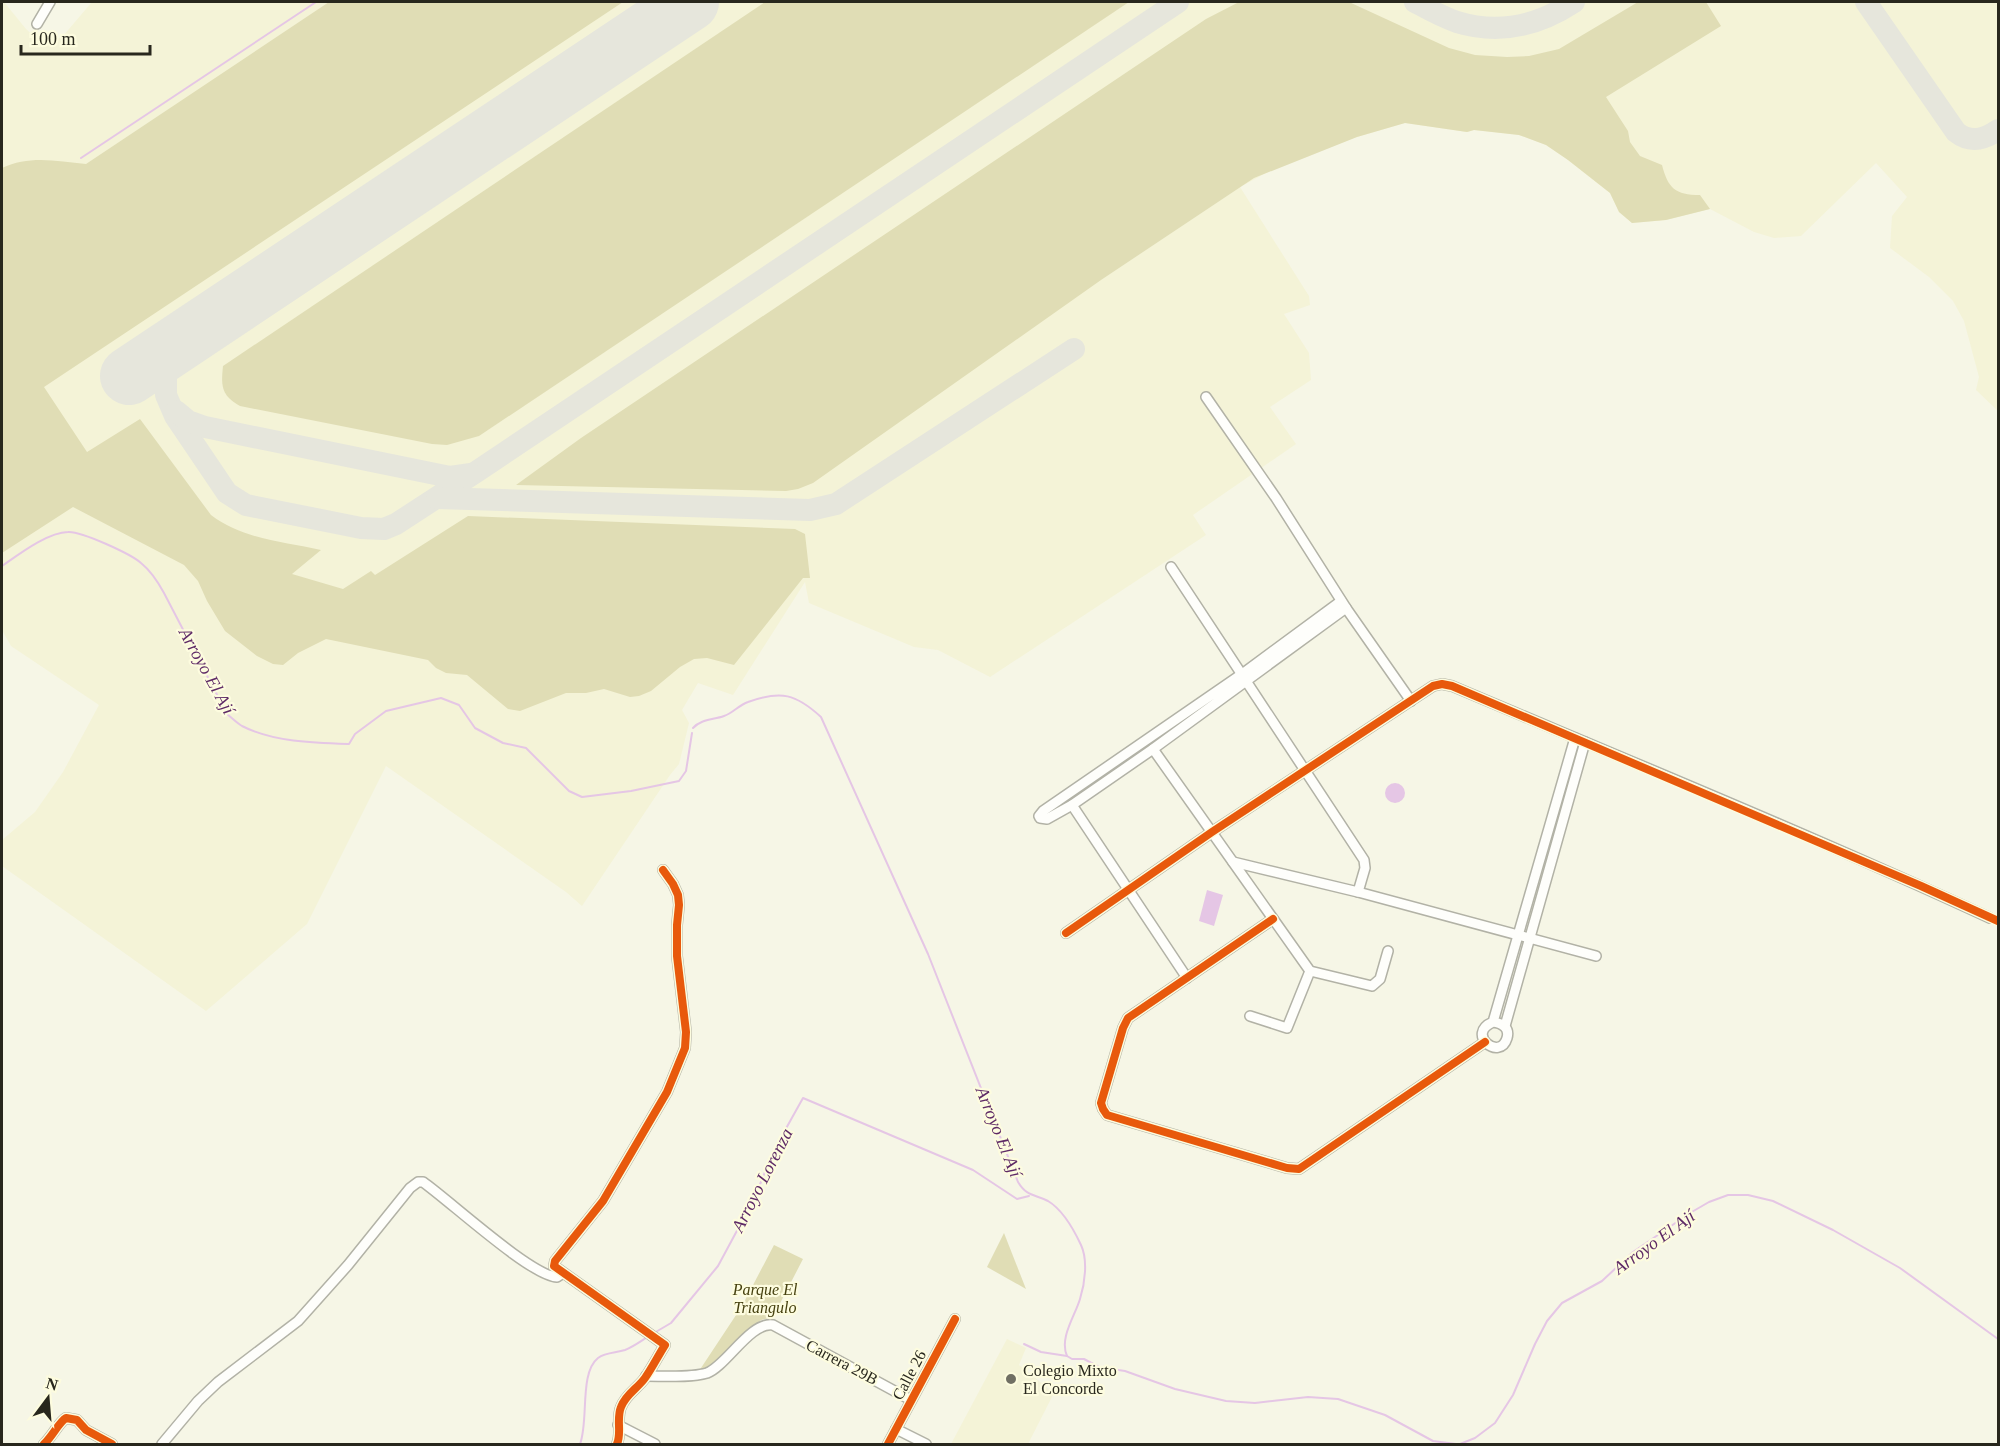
<svg xmlns="http://www.w3.org/2000/svg" width="2000" height="1446" viewBox="0 0 2000 1446" font-family="Georgia,serif">
<style>
.built{fill:#f4f3d7}
.green{fill:#e0ddb5}
.water{fill:#e5c6e5}
.lines{fill:none;stroke-linecap:round;stroke-linejoin:round}
.stream{stroke:#e5c6e5;stroke-width:2}
.taxiway{stroke:#e6e6dc;stroke-width:22}
.runway{stroke:#e6e6dc;stroke-width:58}
.street-casing{stroke:#b2b2a6;stroke-width:12}
.street{stroke:#fefefb;stroke-width:9}
.cycleway-casing{stroke:#fdfcdf;stroke-width:11}
.cycleway{stroke:#e8590c;stroke-width:8}
.poi-dot{fill:#706f63;stroke:#fdfcdf;stroke-width:2}
.labels{text-anchor:middle;dominant-baseline:central;stroke-width:4.5;stroke-linejoin:round;paint-order:stroke}
.park-label{font-size:16px;font-style:italic;fill:#464110;stroke:#fdfcdf}
.street-label{font-size:16px;fill:#28271d;stroke:#fdfcdf}
.poi-label{font-size:16px;fill:#28271d;stroke:#fdfcdf;text-anchor:start}
.water-label{font-size:18px;font-style:italic;fill:#5e2a66;stroke:#fdfcdf}
</style>
<rect width="100%" height="100%" fill="#f6f6e6"/>
<g class="built">
<polygon points="2,2 4,2 26,29 35,37 47,41 55,40 63,36 92,2 1998,2 1998,411 1976,390 1979,377 1964,321 1953,301 1929,277 1890,248 1892,216 1907,197 1876,163 1801,236 1774,238 1754,232 1710,209 1666,220 1632,223 1619,212 1610,193 1568,160 1546,145 1519,135 1474,130 1467,132 1405,123 1357,137 1275,168 1240,187 1309,296 1310,305 1284,314 1309,353 1311,380 1270,407 1296,444 1193,515 1206,535 990,677 938,650 914,647 809,603 805,582 733,695 698,683 682,710 689,723 679,764 670,775 582,906 566,892 386,766 307,924 206,1011 2,866 2,840 35,812 63,772 99,705 11,646 2,630"/>
<polygon points="1007,1339 1026,1348 1019,1365 1054,1393 1028,1444 951,1444"/>
</g>
<g class="green">
<path d="M329,2H623L44,387L87,452L140,419L211,515C242,539 284,542 321,550L292,574L343,589L371,571L375,575L468,516L795,529L805,534L810,578H803L734,665L707,658L694,659L680,667L651,691L639,696L630,697L604,689L586,693H566L520,711L508,709L467,675L446,673L436,668L428,660L326,639L298,653L283,665L273,664L257,656L225,631L207,601L198,581L184,565L73,507L2,553V168C29,155 57,161 86,164Z"/>
<path d="M765,2H1129L479,436L447,445L432,444L240,406C221,395 221,386 223,366Z"/>
<path d="M1239,2H1349L1449,48L1475,55L1507,57L1529,56L1559,49L1638,2H1706L1721,26L1606,97L1628,131L1630,142L1640,156L1662,165C1668,188 1675,195 1700,195L1710,209L1666,220L1632,223L1619,212L1610,193L1568,160L1546,145L1519,135L1474,130L1467,132L1405,123L1357,137L1254,178L1101,280L813,483L798,489L786,491L516,485L581,438L1206,19Z"/>
<polygon points="1004,1233 1026,1289 987,1267"/>
<polygon points="774,1245 803,1259 773,1317 761,1320 713,1364 707,1369 699,1371 742,1306"/>
</g>
<g class="water">
<circle cx="1395" cy="793" r="10"/>
<polygon points="1207,890 1223,895 1214,926 1199,921"/>
</g>
<g class="lines">
<g class="stream">
<polyline points="81,158 316,2"/>
<path d="M2,566C18,555 48,532 68,532C81,531 131,554 141,563C151,571 158,582 164,593L227,714C232,718 237,723 242,726C273,742 314,743 349,744L355,734L386,711L441,698L459,705L475,728L503,743L526,748L569,791L582,797L631,791L679,781L686,771L692,733"/>
<path d="M693,728C701,719 713,720 724,716C733,713 739,705 748,702C781,690 796,694 821,717L928,954L1018,1182C1027,1197 1035,1194 1048,1201C1063,1210 1074,1230 1081,1245C1088,1260 1085,1283 1080,1299C1075,1316 1059,1338 1067,1356L1072,1359H1084L1099,1367L1125,1371L1175,1389L1226,1401L1255,1403L1308,1397L1338,1399L1385,1415L1433,1441L1456,1444"/>
<polyline points="654,1333 671,1323 718,1266 754,1199 774,1150 803,1098 973,1170 1017,1199 1029,1196"/>
<polyline points="1024,1344 1041,1352 1067,1356"/>
<path d="M580,1444C589,1421 579,1373 598,1358C606,1352 616,1353 625,1350C633,1347 641,1341 649,1336"/>
<polyline points="1460,1444 1475,1438 1495,1423 1513,1395 1535,1344 1547,1321 1562,1303 1602,1281 1633,1252 1690,1213 1709,1202 1728,1195 1748,1195 1773,1201 1833,1230 1900,1268 1998,1339"/>
</g>
<g class="taxiway">
<path d="M1415,2C1428,9 1442,17 1457,22C1499,35 1539,25 1574,2"/>
<path d="M1866,2L1956,132C1971,144 1985,139 1998,130"/>
<polyline points="188,337 172,356 166,375 166,395 175,416 227,493 246,505 361,528 384,529 396,524 476,472 1178,2"/>
<polyline points="176,411 188,421 205,427 450,477 471,474"/>
<polyline points="437,498 810,510 836,504 1074,349"/>
</g>
<polyline class="runway" points="129,376 690,2"/>
<g class="street-casing">
<g id="street">
<polyline points="37,24 50,2"/>
<polyline points="1206,397 1276,498 1346,608 1411,701"/>
<polyline points="1171,567 1364,860 1365,868 1358,892"/>
<polyline points="1341,601 1242,674 1043,811 1039,816 1040,818 1047,819 1072,805 1153,749 1346,608"/>
<polyline points="1153,749 1310,971 1372,986 1380,979 1388,951"/>
<polyline points="1072,805 1187,978"/>
<polyline points="1233,862 1358,892 1596,956"/>
<polyline points="1273,919 1128,1018 1123,1028 1101,1103 1103,1109 1107,1115 1287,1168 1299,1169 1485,1042"/>
<path d="M1066,933L1212,832L1433,686L1442,684L1452,686C1632,762 1813,836 1990,918"/>
<polyline points="1250,1016 1287,1028 1310,971"/>
<path d="M1493,1022C1502,1023 1510,1028 1507,1038C1500,1062 1465,1034 1493,1022L1575,738"/>
<polyline points="1505,1026 1585,742"/>
<path d="M646,1376C664,1376 691,1378 707,1373C726,1366 751,1321 773,1325L911,1400"/>
<polyline points="618,1425 655,1444"/>
<polyline points="896,1429 926,1444"/>
<path d="M44,1444C52,1437 59,1422 66,1418L77,1420L86,1430L112,1444"/>
<path d="M162,1444L198,1401L218,1382L298,1321L348,1265L410,1188L418,1182H423C450,1201 531,1276 557,1277L563,1273"/>
<path d="M617,1444C622,1433 616,1419 621,1407C626,1394 637,1389 645,1378C652,1368 658,1356 665,1345L554,1266L555,1261L603,1201L667,1092L685,1048L686,1032L677,956V925L679,905L678,895L673,884L663,870"/>
<polyline points="888,1444 955,1319"/>
</g>
</g>
<use href="#street" class="street"/>
<g class="cycleway-casing">
<g id="cycleway">
<polyline points="1273,919 1128,1018 1123,1028 1101,1103 1103,1109 1107,1115 1287,1168 1299,1169 1485,1042"/>
<polyline points="1066,933 1212,832 1433,686 1442,684 1452,686 1921,886 1998,921"/>
<path d="M44,1444C52,1437 59,1422 66,1418L77,1420L86,1430L112,1444"/>
<path d="M617,1444C622,1433 616,1419 621,1407C626,1394 637,1389 645,1378C652,1368 658,1356 665,1345L554,1266L555,1261L603,1201L667,1092L685,1048L686,1032L677,956V925L679,905L678,895L673,884L663,870"/>
<polyline points="888,1444 955,1319"/>
</g>
</g>
<use href="#cycleway" class="cycleway"/>
</g>
<circle class="poi-dot" cx="1011" cy="1379" r="6"/>
<g class="labels">
<g class="park-label">
<text x="765" y="1289">Parque El<tspan x="765" dy="18">Triangulo</tspan></text>
</g>
<g class="street-label">
<text transform="translate(842 1362) rotate(28)">Carrera 29B</text>
<text transform="translate(909 1375) rotate(-62)">Calle 26</text>
</g>
<g class="poi-label">
<text x="1023" y="1370">Colegio Mixto<tspan x="1023" dy="18">El Concorde</tspan></text>
</g>
<g class="water-label">
<text transform="translate(207 671) rotate(61)">Arroyo El Ají</text>
<text transform="translate(999 1132) rotate(68)">Arroyo El Ají</text>
<text transform="translate(762 1180) rotate(-63)">Arroyo Lorenza</text>
<text transform="translate(1654 1242) rotate(-36)">Arroyo El Ají</text>
</g>
</g>
<rect width="2000" height="1446" fill="none" stroke="#28271d" stroke-width="6"/>
<g transform="translate(48 1398) rotate(16)" stroke="#fdfcdf" stroke-width="4.5" paint-order="stroke">
<path d="M0-4.5L10 22L0 15L-10 22Z" fill="#28271d"/>
<text y="-9" font-size="16" font-weight="bold" text-anchor="middle" fill="#28271d">N</text>
</g>
<path d="M21 45v9h129v-9" fill="none" stroke="#28271d" stroke-width="3"/>
<text x="30" y="45" font-size="18" fill="#28271d" stroke="#fdfcdf" stroke-width="4.5" paint-order="stroke">100 m</text>
</svg>
